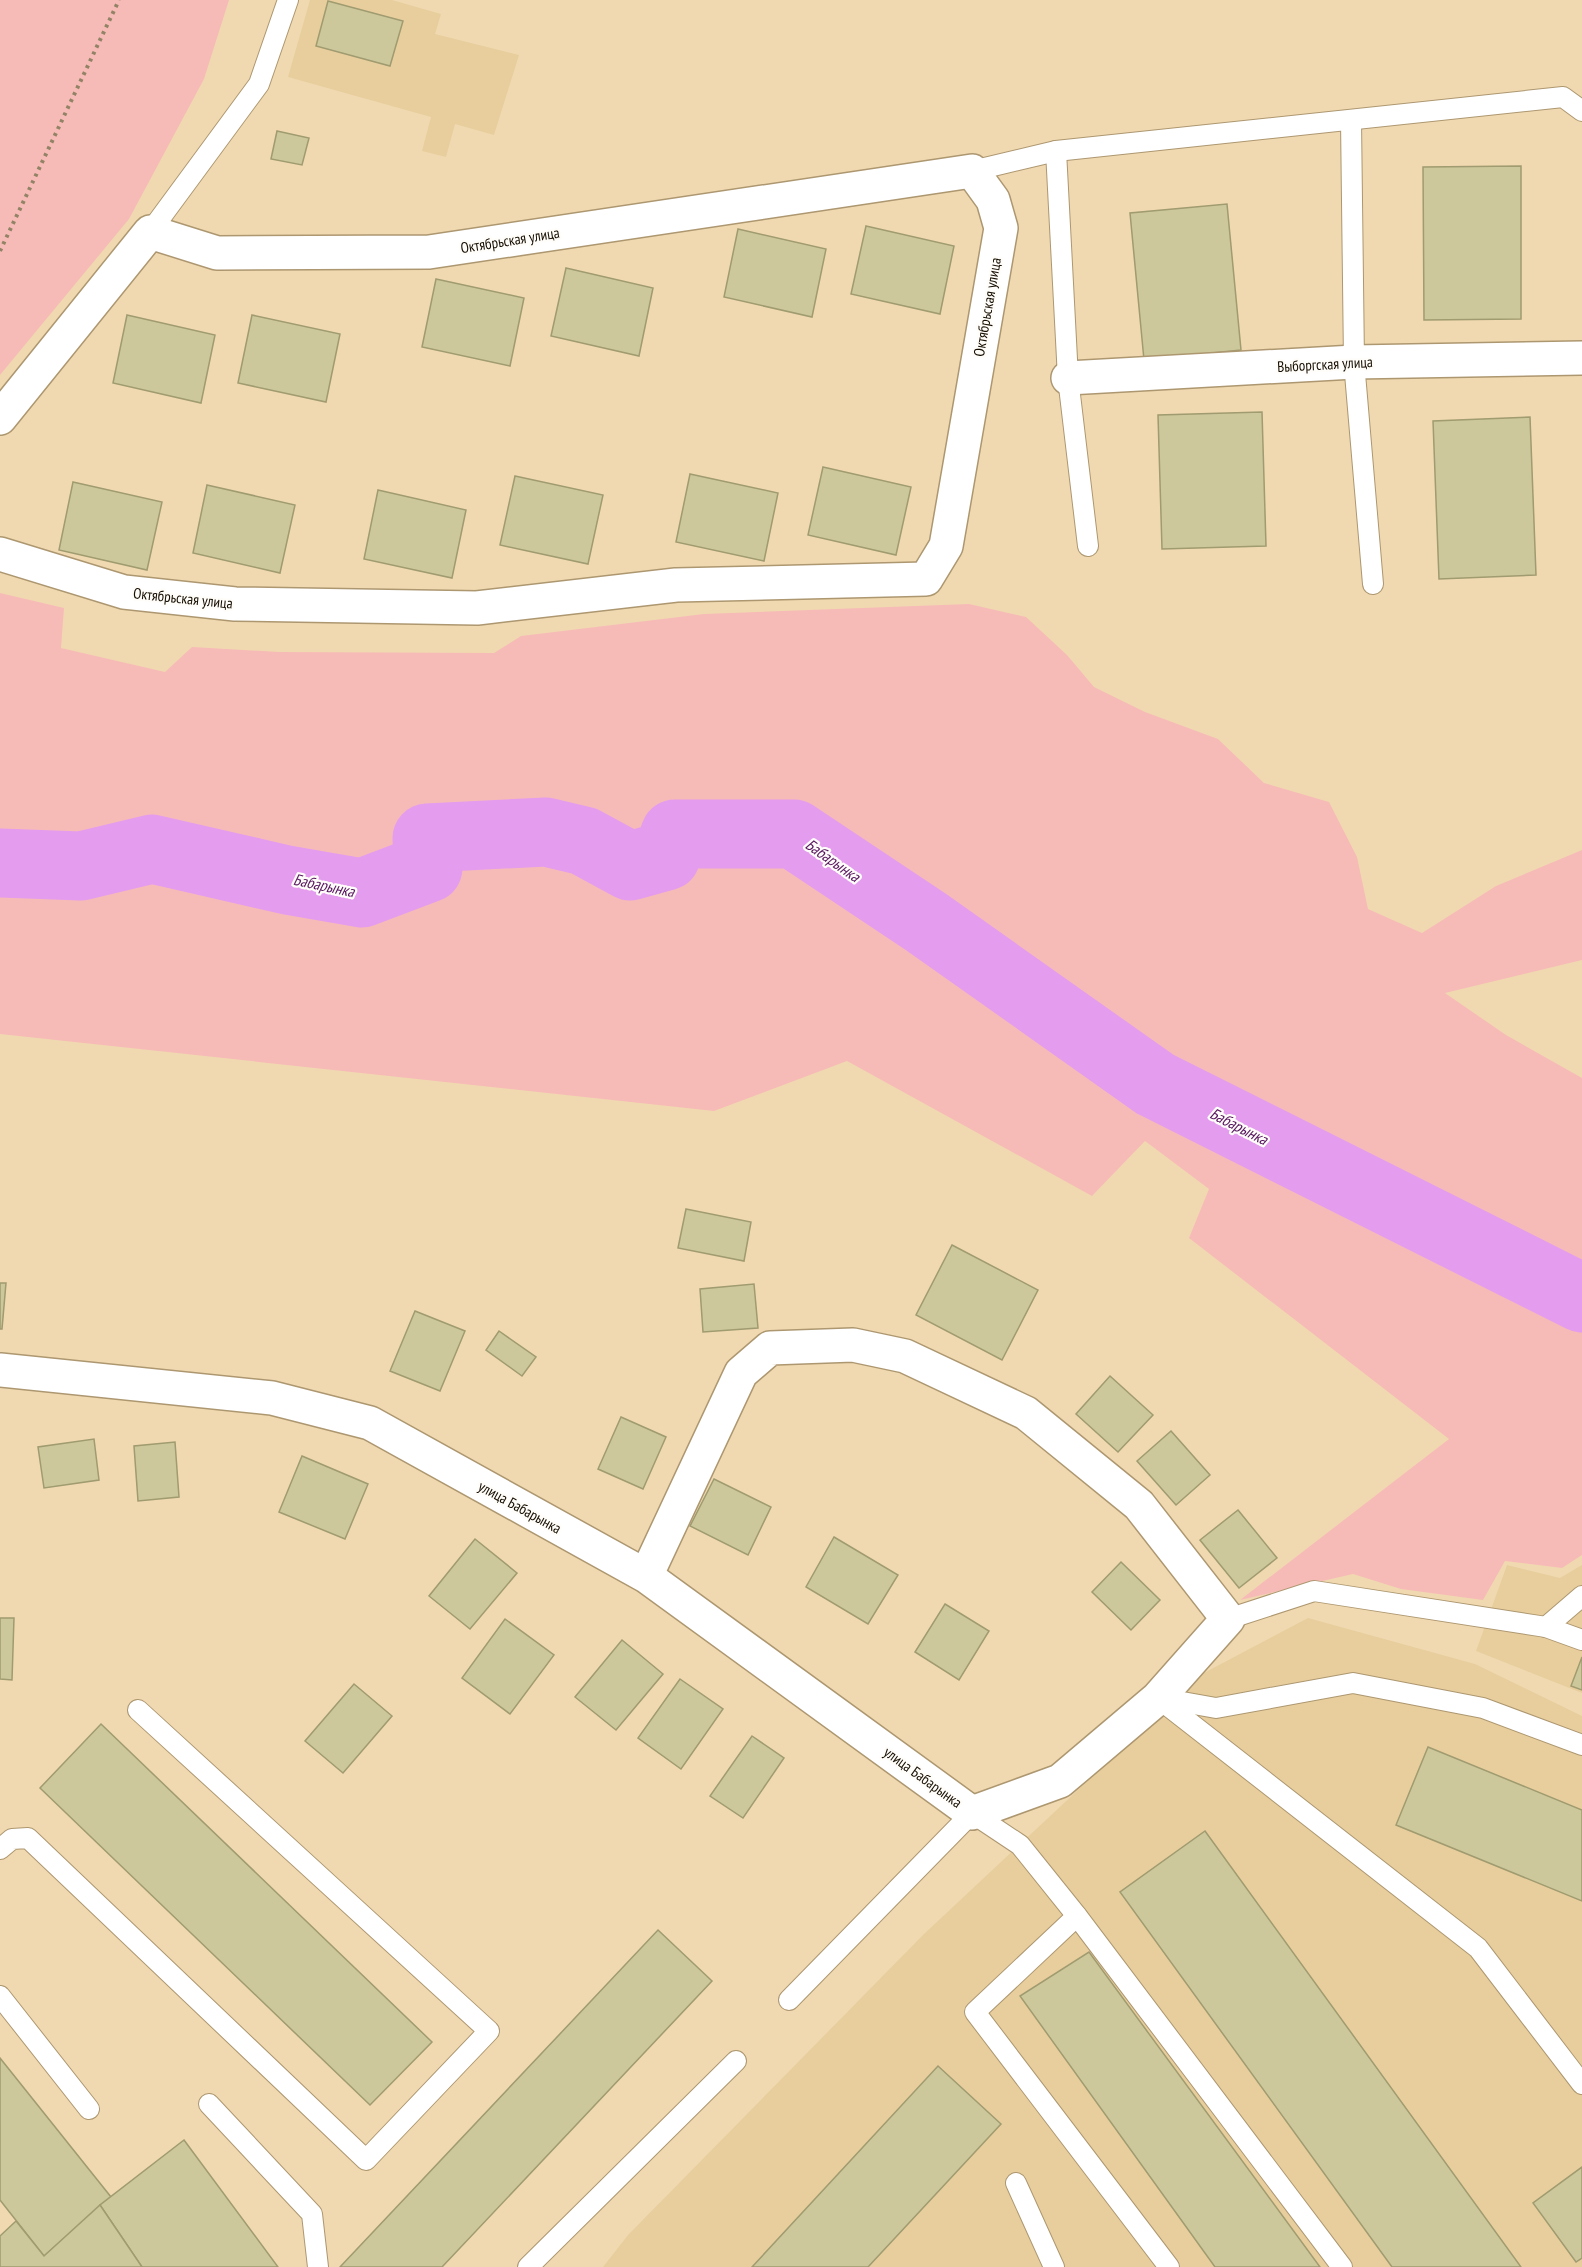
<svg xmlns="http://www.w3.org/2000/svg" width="1582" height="2267" viewBox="0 0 1582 2267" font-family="'PT Sans Narrow',sans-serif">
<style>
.built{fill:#e8ce9d}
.green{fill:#f7bbb7}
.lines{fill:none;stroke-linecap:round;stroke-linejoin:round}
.river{stroke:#e49cef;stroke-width:69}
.building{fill:#ccc89b;stroke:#a09b70;stroke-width:1.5}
.lane-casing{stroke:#ad9770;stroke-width:22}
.street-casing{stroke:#ad9770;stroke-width:36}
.path{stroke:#938366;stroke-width:4;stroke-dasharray:3 4.5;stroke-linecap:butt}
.lane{stroke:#fff;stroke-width:20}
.street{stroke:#fff;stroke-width:33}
.labels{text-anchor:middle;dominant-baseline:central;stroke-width:4.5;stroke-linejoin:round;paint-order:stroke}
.street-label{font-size:15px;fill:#160e02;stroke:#fffdf9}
.water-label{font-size:16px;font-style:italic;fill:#571660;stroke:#fffdf9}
</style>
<rect width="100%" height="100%" fill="#f0d9b0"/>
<g class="built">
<polygon points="310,0 392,0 441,14 435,34 519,55 494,135 455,124 446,157 422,151 431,117 288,77"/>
<polygon points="1507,1565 1560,1578 1582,1565 1582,1693 1476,1651"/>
<polygon points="1308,1618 1475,1664 1582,1716 1582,2267 603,2267 628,2235 924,1934 1202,1674"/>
</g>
<g class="green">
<polygon points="0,0 229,0 204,79 129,219 0,375"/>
<polygon points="0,593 64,608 61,648 165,672 192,647 279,652 494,653 521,636 704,614 969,604 1026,617 1067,655 1094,687 1145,712 1218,739 1264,783 1329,802 1357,857 1368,909 1422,933 1496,886 1582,850 1582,960 1445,993 1506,1035 1582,1078 1582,1555 1562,1568 1505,1561 1483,1600 1401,1589 1353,1574 1240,1600 1449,1439 1189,1238 1209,1189 1145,1141 1092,1196 847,1061 714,1111 0,1034"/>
</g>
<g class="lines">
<polyline class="river" points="0,863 81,866 152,849 287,880 362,893 428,868 427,838 546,832 584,841 630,866 666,856 675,834 794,834 926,922 1155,1084 1582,1298"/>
</g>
<g class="building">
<polygon points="328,1 403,21 390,66 316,46"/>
<polygon points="277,131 309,138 302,165 271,159"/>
<polygon points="1521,166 1521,319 1424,320 1423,167"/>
<polygon points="1227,204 1241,350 1144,360 1130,213"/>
<polygon points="866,226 954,246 940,314 851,294"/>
<polygon points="738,229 826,249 812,317 724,297"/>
<polygon points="566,268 653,288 639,356 551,336"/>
<polygon points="436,279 524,298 510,366 422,347"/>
<polygon points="127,315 215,335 201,403 113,383"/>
<polygon points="252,315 340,334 326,402 238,383"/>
<polygon points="1262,412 1266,546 1162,549 1158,415"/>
<polygon points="1530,417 1536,575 1439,579 1433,421"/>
<polygon points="823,467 911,487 896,555 808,535"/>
<polygon points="690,474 778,493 764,561 676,542"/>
<polygon points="515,476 603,495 588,564 500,545"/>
<polygon points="73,482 162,502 147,570 59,550"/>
<polygon points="207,485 295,505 280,573 193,553"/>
<polygon points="378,490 466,510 452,578 364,559"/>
<polygon points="686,1209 751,1222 744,1261 678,1248"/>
<polygon points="952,1245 1038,1290 1002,1360 916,1315"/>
<polygon points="0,1283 6,1283 2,1329 0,1329"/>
<polygon points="754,1284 758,1328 703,1332 700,1289"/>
<polygon points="415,1311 465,1331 440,1391 390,1371"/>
<polygon points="499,1331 536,1357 522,1376 486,1350"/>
<polygon points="1110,1376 1153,1415 1118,1452 1076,1414"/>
<polygon points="621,1417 666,1437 643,1489 598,1469"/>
<polygon points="1171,1431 1210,1475 1176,1505 1137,1461"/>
<polygon points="94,1439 99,1480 44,1488 38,1447"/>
<polygon points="175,1442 179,1497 138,1501 134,1446"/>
<polygon points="302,1456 368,1484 345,1539 279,1512"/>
<polygon points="714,1479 771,1507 748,1555 690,1526"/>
<polygon points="1238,1510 1277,1558 1239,1588 1200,1540"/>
<polygon points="834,1537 898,1575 868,1624 806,1587"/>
<polygon points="475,1539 517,1573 470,1629 429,1596"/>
<polygon points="1121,1562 1160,1600 1131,1630 1092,1592"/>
<polygon points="945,1604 989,1631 959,1680 915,1652"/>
<polygon points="0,1618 14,1618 12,1680 0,1679"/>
<polygon points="505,1619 554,1655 510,1714 462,1678"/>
<polygon points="622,1640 663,1674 616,1730 575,1697"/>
<polygon points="1582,1657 1582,1690 1571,1686"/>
<polygon points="680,1679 723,1709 681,1769 638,1738"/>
<polygon points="354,1684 392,1716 343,1773 305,1741"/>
<polygon points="101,1724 432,2042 370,2105 40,1788"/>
<polygon points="752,1736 784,1758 743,1818 710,1796"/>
<polygon points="1428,1747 1582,1810 1582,1901 1396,1825"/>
<polygon points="1205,1831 1521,2267 1392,2267 1120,1892"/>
<polygon points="658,1930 712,1981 442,2267 340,2267"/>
<polygon points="1089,1952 1320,2267 1215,2267 1020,1996"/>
<polygon points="0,2058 111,2197 44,2256 0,2200"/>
<polygon points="938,2066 1001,2124 868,2267 752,2267"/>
<polygon points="184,2140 278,2267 142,2267 100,2205"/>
<polygon points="1582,2167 1582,2258 1576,2262 1533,2203"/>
<polygon points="100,2205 142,2267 0,2267 0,2236 16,2221 44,2256"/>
</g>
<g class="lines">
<g class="lane-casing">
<g id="lane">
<polyline points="1351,120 1354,362 1373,584"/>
<polyline points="1056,151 1068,378 1088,546"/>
<polyline points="972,171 1056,151 1563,97 1582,111"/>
<polyline points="150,232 259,84 288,0"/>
<polyline points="1228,1619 1314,1591 1546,1627 1582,1640"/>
<polyline points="1546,1627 1582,1596"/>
<polyline points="1158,1698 1478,1948 1582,2084"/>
<polyline points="1160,1698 1216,1708 1353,1683 1483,1708 1582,1745"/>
<polyline points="0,1849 12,1839 28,1838 366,2160 489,2031 138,1710"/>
<polyline points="1077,1916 975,2012 1169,2267"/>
<polyline points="0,1996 89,2109"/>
<polyline points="789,2000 972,1813 1020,1845 1077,1916 1342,2267"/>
<polyline points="209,2104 312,2214 318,2267"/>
<polyline points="1016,2183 1054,2267"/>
<polyline points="528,2267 736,2061"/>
</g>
</g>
<g class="street-casing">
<g id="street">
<polyline points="1068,378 1354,362 1582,358"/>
<polyline points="0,418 150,232 217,253 429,252 972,171 993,200 1001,228 946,546 926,579 676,585 477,608 235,604 124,592 0,554"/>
<polyline points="0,1370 272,1398 370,1423 646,1576 972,1813 1060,1781 1158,1698 1228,1619 1139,1505 1026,1413 905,1356 853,1345 770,1348 741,1373 646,1576"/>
</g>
</g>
<polyline class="path" points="0,251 119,0"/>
<use href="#lane" class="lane"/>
<use href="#street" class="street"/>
</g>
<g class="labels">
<g class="street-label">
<text transform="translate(510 240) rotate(-9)">Октябрьская улица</text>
<text transform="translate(987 307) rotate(-80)">Октябрьская улица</text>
<text transform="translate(1325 364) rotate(-3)">Выборгская улица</text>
<text transform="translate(183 598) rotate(6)">Октябрьская улица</text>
<text transform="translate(520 1507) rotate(29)">улица Бабарынка</text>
<text transform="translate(923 1777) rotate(36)">улица Бабарынка</text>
</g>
<g class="water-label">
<text transform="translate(833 860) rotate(35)">Бабарынка</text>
<text transform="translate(324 885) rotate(12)">Бабарынка</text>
<text transform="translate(1239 1126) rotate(27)">Бабарынка</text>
</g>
</g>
</svg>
